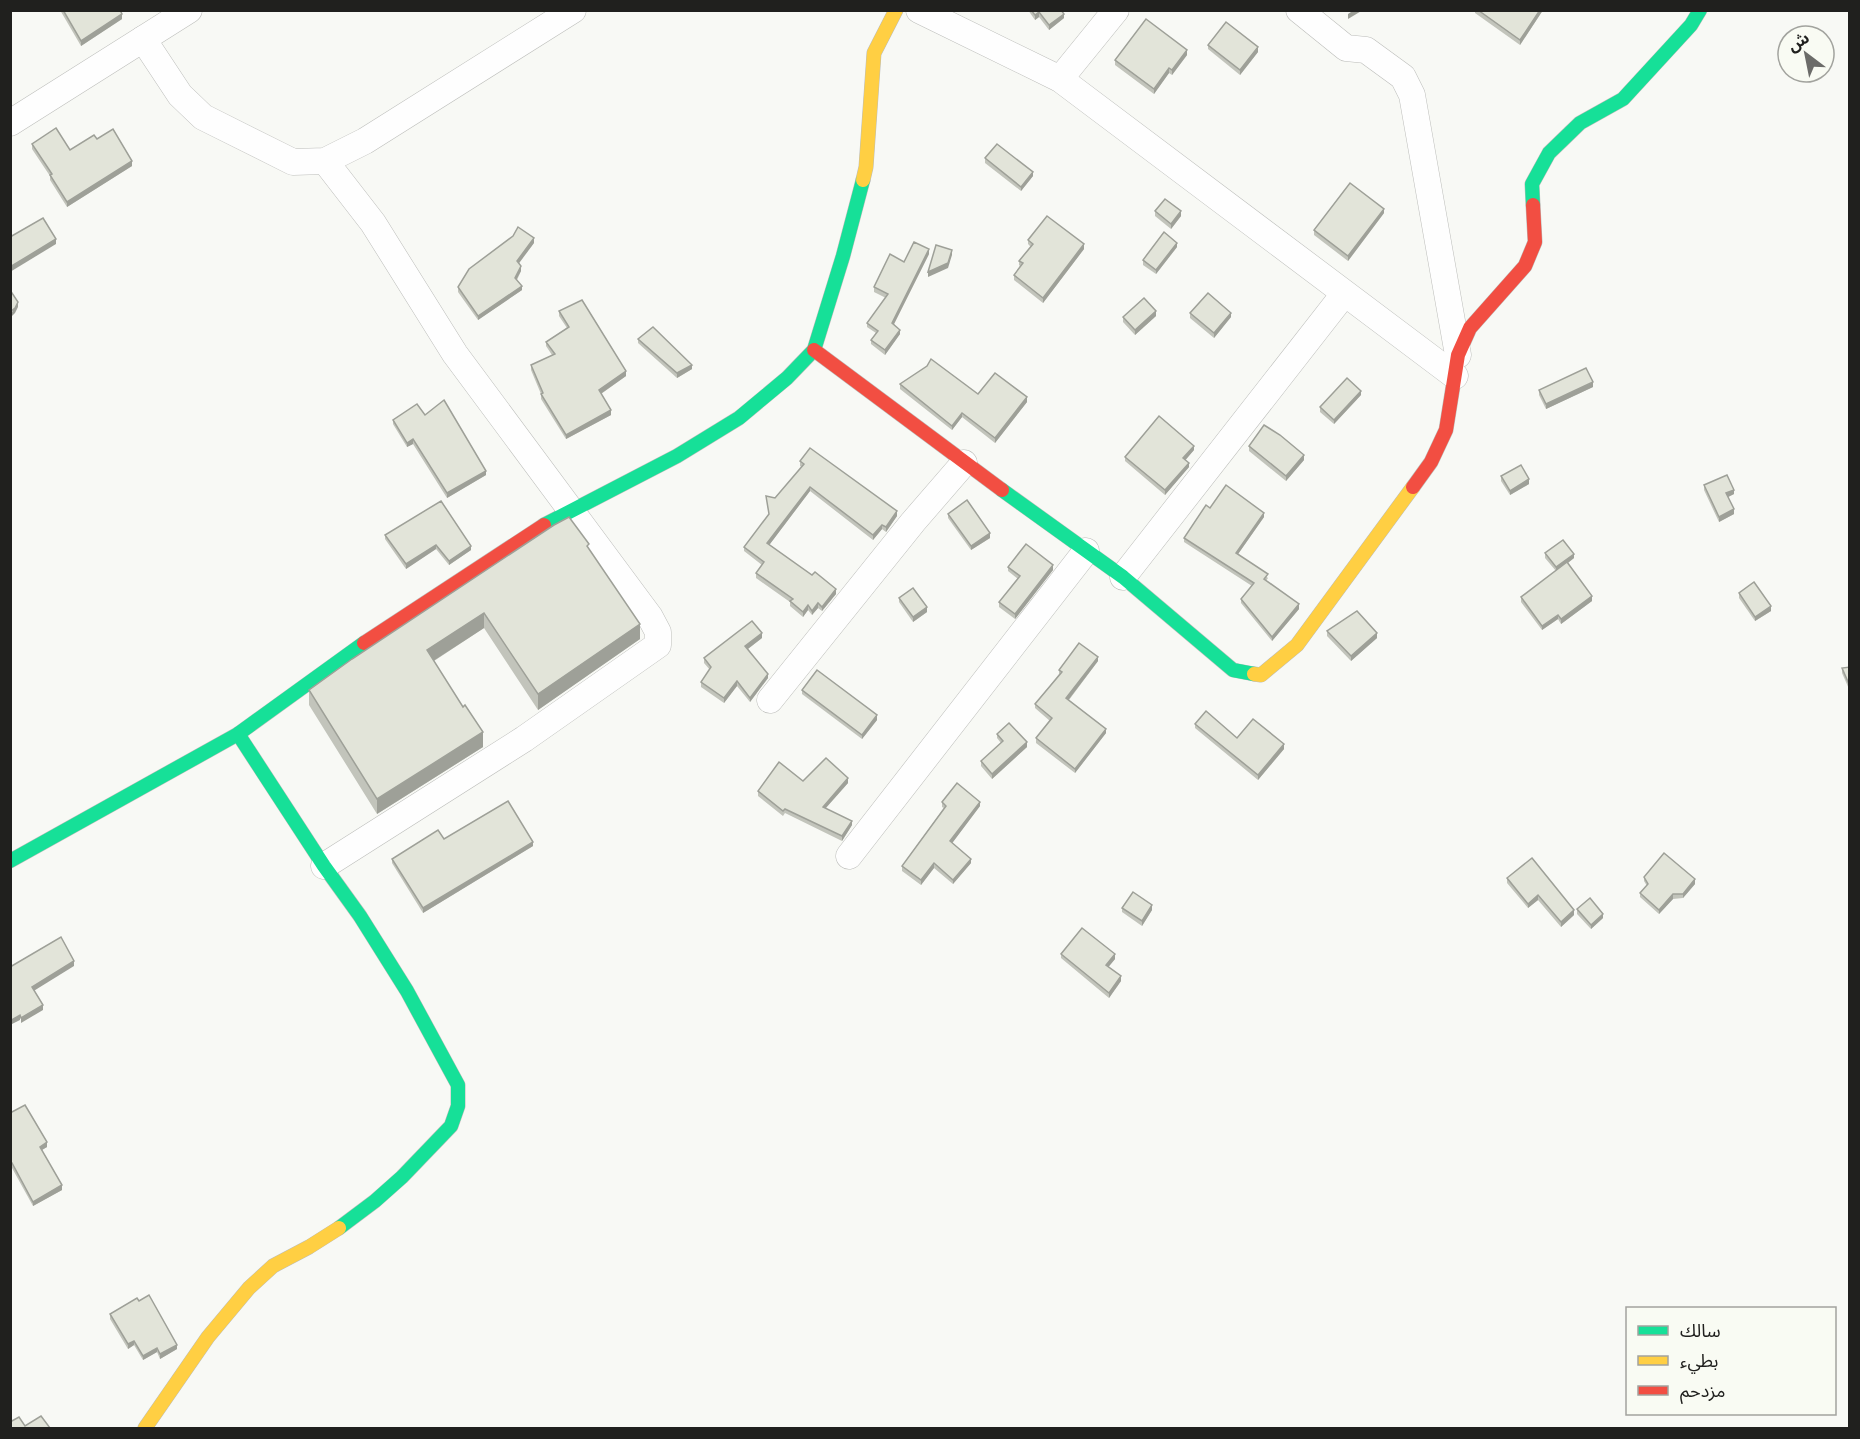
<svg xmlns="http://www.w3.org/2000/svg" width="1860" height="1439" viewBox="0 0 1860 1439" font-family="Poppins,'Noto Sans Arabic',sans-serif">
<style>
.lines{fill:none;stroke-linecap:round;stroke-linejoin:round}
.street-casing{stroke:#bcbdba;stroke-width:27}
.fast-casing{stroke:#bcbdba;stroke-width:15}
.slow-casing{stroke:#bcbdba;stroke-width:15}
.jam-casing{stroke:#bcbdba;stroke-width:15}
.street{stroke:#fefefe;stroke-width:26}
.fast{stroke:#16e098;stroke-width:14}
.slow{stroke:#ffcf43;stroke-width:14}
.jam{stroke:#f24e42;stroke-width:14}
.wall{fill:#c2c4bb}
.shaded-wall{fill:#9ea098}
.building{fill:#e2e4d9;stroke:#9ea098;stroke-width:1.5}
</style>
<rect width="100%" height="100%" fill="#f8f9f5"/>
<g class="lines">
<g class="street-casing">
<g id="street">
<polyline points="919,10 1060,79 1455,376"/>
<polyline points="1299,10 1346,48 1366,50 1403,77 1412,95 1458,355"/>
<polyline points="143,39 180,95 203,117 293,162 325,161 365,141 573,10"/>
<polyline points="1060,79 1116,10"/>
<polyline points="10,123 189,10"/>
<polyline points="1123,577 1344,294"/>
<polyline points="770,700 913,522 964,463"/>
<polyline points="849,856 1086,551"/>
<polyline points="324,866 524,739 658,645 658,632 650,617 455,354 373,223 325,161"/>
</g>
</g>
<g class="fast-casing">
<g id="fast">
<polyline points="1533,205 1532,184 1549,153 1580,123 1623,99 1691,25 1700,10"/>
<polyline points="1002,490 1123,577 1233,670 1254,674"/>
<polyline points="544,525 677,456 739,418 787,378 814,350 843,256 863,180"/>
<polyline points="238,734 324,866 360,916 407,991 458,1085 458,1106 451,1126 402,1177 375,1201 339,1228"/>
<polyline points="10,861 238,734 364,643"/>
</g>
</g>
<g class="slow-casing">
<g id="slow">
<polyline points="863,180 866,167 874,53 896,10"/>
<polyline points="1254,674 1261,675 1297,645 1413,487"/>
<polyline points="145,1428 208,1337 249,1288 273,1266 309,1247 339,1228"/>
</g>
</g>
<g class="jam-casing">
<g id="jam">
<polyline points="814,350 1002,490"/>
<polyline points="1413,487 1431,462 1446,430 1458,355 1470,328 1525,266 1535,242 1533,205"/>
<polyline points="364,643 544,525"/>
</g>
</g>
<use href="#street" class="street"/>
<use href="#fast" class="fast"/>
<use href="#slow" class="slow"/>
<use href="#jam" class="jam"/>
</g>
<g class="wall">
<polygon points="60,10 120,10 122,19 81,46"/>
<polygon points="1028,10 1061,10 1064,18 1049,30 1039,17 1035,20"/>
<polygon points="1475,10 1543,10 1520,45 1475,13"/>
<polygon points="1208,45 1258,52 1240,75 1208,49"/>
<polygon points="1187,55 1172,75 1169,73 1154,94 1115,65 1115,60"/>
<polygon points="97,139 132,166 67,207 50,180 50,176 32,149 32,144 70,150"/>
<polygon points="985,158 1033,176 1021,191 985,163"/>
<polygon points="1155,211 1181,216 1171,229 1155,216"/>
<polygon points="1384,213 1348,261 1314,235 1314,230"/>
<polygon points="1028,240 1084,249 1043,303 1014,280 1014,275 1020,266 1019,265 1019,261 1031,247 1028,244"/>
<polygon points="534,243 518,263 521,271 517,280 522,290 478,320 458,292 458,287"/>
<polygon points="1177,247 1156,274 1143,265 1143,260"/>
<polygon points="929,254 894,324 900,334 885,355 871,344 871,340 876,333 867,327 867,323 886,298 874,292 874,287 904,262"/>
<polygon points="559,311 626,376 601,394 611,415 566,439 541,399 541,394 531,370 531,365 552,355 546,346 546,342 567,328 559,316"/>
<polygon points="1190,313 1231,317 1214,338 1190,318"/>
<polygon points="1156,316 1135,335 1123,322 1123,317"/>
<polygon points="638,339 692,369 677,378 638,343"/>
<polygon points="900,384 978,394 1027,402 995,443 962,417 952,430 900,389"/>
<polygon points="1593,387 1546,409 1539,395 1539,390"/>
<polygon points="1361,395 1334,424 1320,412 1320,407"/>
<polygon points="393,420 486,475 447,498 413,444 407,447 393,424"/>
<polygon points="1249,446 1304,460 1286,481 1249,451"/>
<polygon points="1194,450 1185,460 1189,467 1165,495 1125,461 1125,457"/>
<polygon points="800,461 897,516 886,532 882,529 873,540 810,491 769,545 836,594 822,611 818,608 812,615 808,610 803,617 790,606 790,602 756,578 756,573 762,565 744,551 744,547 769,515 766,496 775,498 802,467 800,466"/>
<polygon points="1501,476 1529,484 1510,495 1501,481"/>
<polygon points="1704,485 1734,494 1728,497 1734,514 1719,522 1704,490"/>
<polygon points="1210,508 1264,517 1238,554 1268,578 1266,581 1299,609 1272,641 1241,603 1241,599 1252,586 1184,542 1184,538"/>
<polygon points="948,514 990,538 971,550 948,518"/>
<polygon points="385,535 471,550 449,565 436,549 406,569 385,539"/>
<polygon points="589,549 640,639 538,710 484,628 434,661 483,747 377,814 309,705 309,690"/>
<polygon points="1545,553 1574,558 1568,563 1592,601 1561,624 1558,619 1542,630 1521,602 1521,597 1556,571 1545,558"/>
<polygon points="1008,567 1053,570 1015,619 999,607 999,602 1018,579 1008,571"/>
<polygon points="1739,593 1771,611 1755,621 1739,598"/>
<polygon points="899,598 927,612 913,622 899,602"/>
<polygon points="1327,631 1377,638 1351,661 1327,636"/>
<polygon points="762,638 748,649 768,678 750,702 737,686 724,703 701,687 701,682 710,670 704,663 704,658"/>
<polygon points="1098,661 1069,700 1106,733 1075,773 1036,743 1036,738 1050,721 1035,708 1035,704 1059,674 1059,670"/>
<polygon points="1850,667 1850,689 1849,689 1842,673 1842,668"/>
<polygon points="802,690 877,720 862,739 802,694"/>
<polygon points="1195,724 1237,738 1284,749 1258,780 1195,728"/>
<polygon points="997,734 1027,747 992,779 981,766 981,761 1001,743 997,738"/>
<polygon points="803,781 848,783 826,808 852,825 842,841 785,813 783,816 758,796 758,791"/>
<polygon points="942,802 980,806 952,843 971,863 953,884 934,868 921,885 902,871 902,866 944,808 942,807"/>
<polygon points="444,839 533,846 423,913 392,863 392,859"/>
<polygon points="1644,877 1695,884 1683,898 1673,899 1659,914 1640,897 1640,893 1647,886 1644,881"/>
<polygon points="1507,878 1574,915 1561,927 1538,900 1528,908 1507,883"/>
<polygon points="1122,908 1152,910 1142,926 1122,912"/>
<polygon points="1577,909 1603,918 1591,929 1577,914"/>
<polygon points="1061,954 1115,959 1108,967 1121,981 1109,998 1061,958"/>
<polygon points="10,1113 47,1147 42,1150 62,1190 33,1206 12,1168 10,1169"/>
<polygon points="110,1314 177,1349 160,1359 157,1352 143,1360 134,1345 128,1349 110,1319"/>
</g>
<g class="shaded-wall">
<polygon points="1354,10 1363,10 1348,19 1348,14"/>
<polygon points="1540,10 1543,10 1520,45 1520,40"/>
<polygon points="1039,12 1039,17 1035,20 1035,15"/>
<polygon points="122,14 122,19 81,46 81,41"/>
<polygon points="1064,14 1064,18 1049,30 1049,25"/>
<polygon points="1258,47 1258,52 1240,75 1240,70"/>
<polygon points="1187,50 1187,55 1172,75 1172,70"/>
<polygon points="1169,68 1169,73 1154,94 1154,89"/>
<polygon points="132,161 132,166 67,207 67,202"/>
<polygon points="1033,172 1033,176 1021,191 1021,187"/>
<polygon points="1384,209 1384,213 1348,261 1348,256"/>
<polygon points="1181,211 1181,216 1171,229 1171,224"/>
<polygon points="534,238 534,243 517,266 517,261"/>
<polygon points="56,239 56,244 10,272 10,267"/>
<polygon points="1177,243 1177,247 1156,274 1156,270"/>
<polygon points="1084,244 1084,249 1043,303 1043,298"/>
<polygon points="929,249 929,254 892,328 892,323"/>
<polygon points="952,250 952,255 948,268 928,277 928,272"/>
<polygon points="521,266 521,271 515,282 515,278"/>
<polygon points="522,286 522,290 478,320 478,316"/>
<polygon points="18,302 18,307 15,313 12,316 12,312"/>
<polygon points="1156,311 1156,316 1135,335 1135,330"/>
<polygon points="1231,313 1231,317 1214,338 1214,333"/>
<polygon points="900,330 900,334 885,355 885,350"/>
<polygon points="692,365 692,369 677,378 677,373"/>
<polygon points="626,371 626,376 599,395 599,390"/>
<polygon points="1593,382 1593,387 1546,409 1546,404"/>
<polygon points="1361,391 1361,395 1334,424 1334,420"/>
<polygon points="1027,397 1027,402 995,443 995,438"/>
<polygon points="611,410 611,415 566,439 566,435"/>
<polygon points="962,413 962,417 952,430 952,426"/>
<polygon points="413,439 413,444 407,447 407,443"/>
<polygon points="1194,446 1194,450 1183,463 1183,458"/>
<polygon points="1304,455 1304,460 1286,481 1286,476"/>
<polygon points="1189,463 1189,467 1165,495 1165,490"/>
<polygon points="486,471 486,475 447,498 447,493"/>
<polygon points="1529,479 1529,484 1510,495 1510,491"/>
<polygon points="810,487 810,491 767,548 767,543"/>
<polygon points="1734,490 1734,494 1726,498 1726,493"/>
<polygon points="1734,509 1734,514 1719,522 1719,517"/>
<polygon points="897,511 897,516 886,532 886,527"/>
<polygon points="1264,513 1264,517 1236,557 1236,553"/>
<polygon points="882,525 882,529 873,540 873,535"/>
<polygon points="990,533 990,538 971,550 971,546"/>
<polygon points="436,545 436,549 406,569 406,564"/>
<polygon points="471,546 471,550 449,565 449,561"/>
<polygon points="1574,554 1574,558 1556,572 1556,567"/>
<polygon points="1053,565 1053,570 1015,619 1015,614"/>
<polygon points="836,589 836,594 822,611 822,607"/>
<polygon points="1592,596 1592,601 1561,624 1561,619"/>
<polygon points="818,603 818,608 812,615 812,611"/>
<polygon points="1299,604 1299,609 1272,641 1272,637"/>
<polygon points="808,605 808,610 803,617 803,612"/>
<polygon points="1771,606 1771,611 1755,621 1755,617"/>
<polygon points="927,607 927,612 913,622 913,617"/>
<polygon points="484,613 484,628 427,665 427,650"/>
<polygon points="1558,615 1558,619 1542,630 1542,626"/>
<polygon points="640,624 640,639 538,710 538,694"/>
<polygon points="762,633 762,638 745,651 745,646"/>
<polygon points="1377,633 1377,638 1351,661 1351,656"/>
<polygon points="1098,657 1098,661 1066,703 1066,698"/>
<polygon points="768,674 768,678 750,702 750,698"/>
<polygon points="737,681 737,686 724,703 724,698"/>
<polygon points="877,715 877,720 862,739 862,735"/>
<polygon points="1106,729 1106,733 1075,773 1075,769"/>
<polygon points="483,732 483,747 377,814 377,799"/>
<polygon points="1027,742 1027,747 992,779 992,774"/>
<polygon points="1284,744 1284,749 1258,780 1258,775"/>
<polygon points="848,778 848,783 823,811 823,807"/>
<polygon points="980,802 980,806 950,846 950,841"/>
<polygon points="852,821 852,825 842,841 842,836"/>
<polygon points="533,842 533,846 423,913 423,908"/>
<polygon points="971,859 971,863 953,884 953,880"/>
<polygon points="934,863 934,868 921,885 921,880"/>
<polygon points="1695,879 1695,884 1683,898 1683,894"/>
<polygon points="1673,894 1673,899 1659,914 1659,910"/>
<polygon points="1538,895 1538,900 1528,908 1528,904"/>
<polygon points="1152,905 1152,910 1142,926 1142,921"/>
<polygon points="1574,910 1574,915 1561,927 1561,922"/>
<polygon points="1603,914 1603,918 1591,929 1591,925"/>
<polygon points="1115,954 1115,959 1106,970 1106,965"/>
<polygon points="74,961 74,966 32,992 32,987"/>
<polygon points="1121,976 1121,981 1109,998 1109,993"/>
<polygon points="43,1005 43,1010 21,1023 21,1018"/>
<polygon points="20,1015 20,1020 10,1025 10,1021"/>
<polygon points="47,1142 47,1147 40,1151 40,1147"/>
<polygon points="62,1185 62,1190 33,1206 33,1202"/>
<polygon points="134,1341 134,1345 128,1349 128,1344"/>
<polygon points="177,1345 177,1349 160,1359 160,1354"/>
<polygon points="157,1348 157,1352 143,1360 143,1356"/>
</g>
<g class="building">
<polygon points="63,10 120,10 122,14 81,41"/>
<polygon points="1031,10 1061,10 1064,14 1049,25 1039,12 1035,15"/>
<polygon points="1478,10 1540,10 1520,40"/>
<polygon points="1146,19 1187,50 1172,70 1169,68 1154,89 1115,60"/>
<polygon points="1226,22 1258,47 1240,70 1208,45"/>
<polygon points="56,128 70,150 94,135 97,139 113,129 132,161 67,202 50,175 52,174 32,144"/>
<polygon points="997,144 1033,172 1021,187 985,158"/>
<polygon points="1350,183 1384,209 1348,256 1314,230"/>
<polygon points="1165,199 1181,211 1171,224 1155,211"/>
<polygon points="1047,216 1084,244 1043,298 1014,275 1023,263 1019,261 1033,244 1028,240"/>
<polygon points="43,218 56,239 10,267 10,237"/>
<polygon points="518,227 534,238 517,261 521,266 515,278 522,286 478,316 458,287 469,269 513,236"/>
<polygon points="1164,232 1177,243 1156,270 1143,260"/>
<polygon points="914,242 929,249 892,323 900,330 885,350 871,340 878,331 867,323 888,294 874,287 890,254 904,262"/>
<polygon points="936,245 952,250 948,263 928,272"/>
<polygon points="10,290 18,302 15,308 10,312"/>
<polygon points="1208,293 1231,313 1214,333 1190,313"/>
<polygon points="1144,298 1156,311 1135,330 1123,317"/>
<polygon points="582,300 626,371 599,390 611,410 566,435 541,394 543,393 531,365 555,354 546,342 569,327 559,311"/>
<polygon points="653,327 692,365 677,373 638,339"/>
<polygon points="931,359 978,394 995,373 1027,397 995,438 962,413 952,426 900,384 927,366"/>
<polygon points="1586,368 1593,382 1546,404 1539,390"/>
<polygon points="1347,378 1361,391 1334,420 1320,407"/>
<polygon points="444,400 486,471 447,493 413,439 407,443 393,420 417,404 425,415"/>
<polygon points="1159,416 1194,446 1183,458 1189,463 1165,490 1125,457"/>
<polygon points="1264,425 1280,435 1304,455 1286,476 1249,446"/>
<polygon points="810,448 897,511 886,527 882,525 873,535 810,487 767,543 812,575 815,572 836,589 822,607 818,603 812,611 808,605 803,612 790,601 793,599 756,573 764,562 744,547 769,514 766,496 775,498 804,464 800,461"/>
<polygon points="1521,465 1529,479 1510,491 1501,476"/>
<polygon points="1727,475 1734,490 1726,493 1734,509 1719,517 1704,485"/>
<polygon points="1226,485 1264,513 1236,553 1268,574 1264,579 1299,604 1272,637 1241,599 1254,583 1184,538 1206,505 1210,508"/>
<polygon points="967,500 990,533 971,546 948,514"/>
<polygon points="441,501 471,546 449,561 436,545 406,564 385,535"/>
<polygon points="569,517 589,544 587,546 640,624 538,694 484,613 427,650 463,707 465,705 483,732 377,799 309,690 352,659 554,525"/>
<polygon points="1563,540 1574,554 1556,567 1545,553"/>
<polygon points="1026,544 1053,565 1015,614 999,602 1020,576 1008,567"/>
<polygon points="1567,562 1592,596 1561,619 1558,615 1542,626 1521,597"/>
<polygon points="1754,582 1771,606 1755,617 1739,593"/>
<polygon points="913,588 927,607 913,617 899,598"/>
<polygon points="1357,611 1377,633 1351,656 1327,631"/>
<polygon points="752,621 762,633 745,646 768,674 750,698 737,681 724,698 701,682 711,667 704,658"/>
<polygon points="1079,643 1098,657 1066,698 1106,729 1075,769 1036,738 1052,718 1035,704 1062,672 1059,670"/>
<polygon points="1850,667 1850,684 1849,684 1842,668"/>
<polygon points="817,670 877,715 862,735 802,690"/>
<polygon points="1206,711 1237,738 1253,719 1284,744 1258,775 1195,724"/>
<polygon points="1009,723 1027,742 992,774 981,761 1003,741 997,734"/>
<polygon points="826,758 848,778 823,807 852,821 842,836 785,809 783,811 758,791 779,762 803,781"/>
<polygon points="957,783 980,802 950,841 971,859 953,880 934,863 921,880 902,866 946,806 942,802"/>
<polygon points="508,801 533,842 423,908 392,859 438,830 444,839"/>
<polygon points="1664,853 1695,879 1683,894 1673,894 1659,910 1640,893 1648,884 1644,877"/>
<polygon points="1532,858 1574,910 1561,922 1538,895 1528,904 1507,878"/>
<polygon points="1133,892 1152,905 1142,921 1122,908"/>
<polygon points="1590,898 1603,914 1591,925 1577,909"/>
<polygon points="1082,928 1115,954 1106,965 1121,976 1109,993 1061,954"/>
<polygon points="61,937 74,961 32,987 43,1005 21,1018 20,1015 10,1021 10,967"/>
<polygon points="25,1105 47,1142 40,1147 62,1185 33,1202 12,1163 10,1164 10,1113"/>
<polygon points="149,1295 177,1345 160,1354 157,1348 143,1356 134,1341 128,1344 110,1314 137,1298 139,1301"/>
<polygon points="41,1416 50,1428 10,1428 10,1422 19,1417 25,1426"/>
</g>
<rect width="1860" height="1439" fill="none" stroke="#20201e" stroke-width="24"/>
<rect x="1626" y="1307" width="210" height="108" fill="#f9fbf3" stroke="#a2a39e" stroke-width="1.5"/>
<rect x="1638" y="1326" width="30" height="9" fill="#16e098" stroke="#a2a39e" stroke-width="1.5"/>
<text x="1680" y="1337" font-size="18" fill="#20201e">سالك</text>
<rect x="1638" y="1356" width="30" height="9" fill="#ffcf43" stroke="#a2a39e" stroke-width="1.5"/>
<text x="1680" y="1367" font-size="18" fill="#20201e">بطيء</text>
<rect x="1638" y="1386" width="30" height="9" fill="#f24e42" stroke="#a2a39e" stroke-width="1.5"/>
<text x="1680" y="1397" font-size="18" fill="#20201e">مزدحم</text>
<g transform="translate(1806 54) rotate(328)"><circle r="28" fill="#f9fbf3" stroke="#a2a39e" stroke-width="1.5"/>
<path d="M0-4.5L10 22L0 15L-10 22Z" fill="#6c6c69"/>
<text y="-9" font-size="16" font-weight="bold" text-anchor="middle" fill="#20201e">ش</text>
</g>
</svg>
